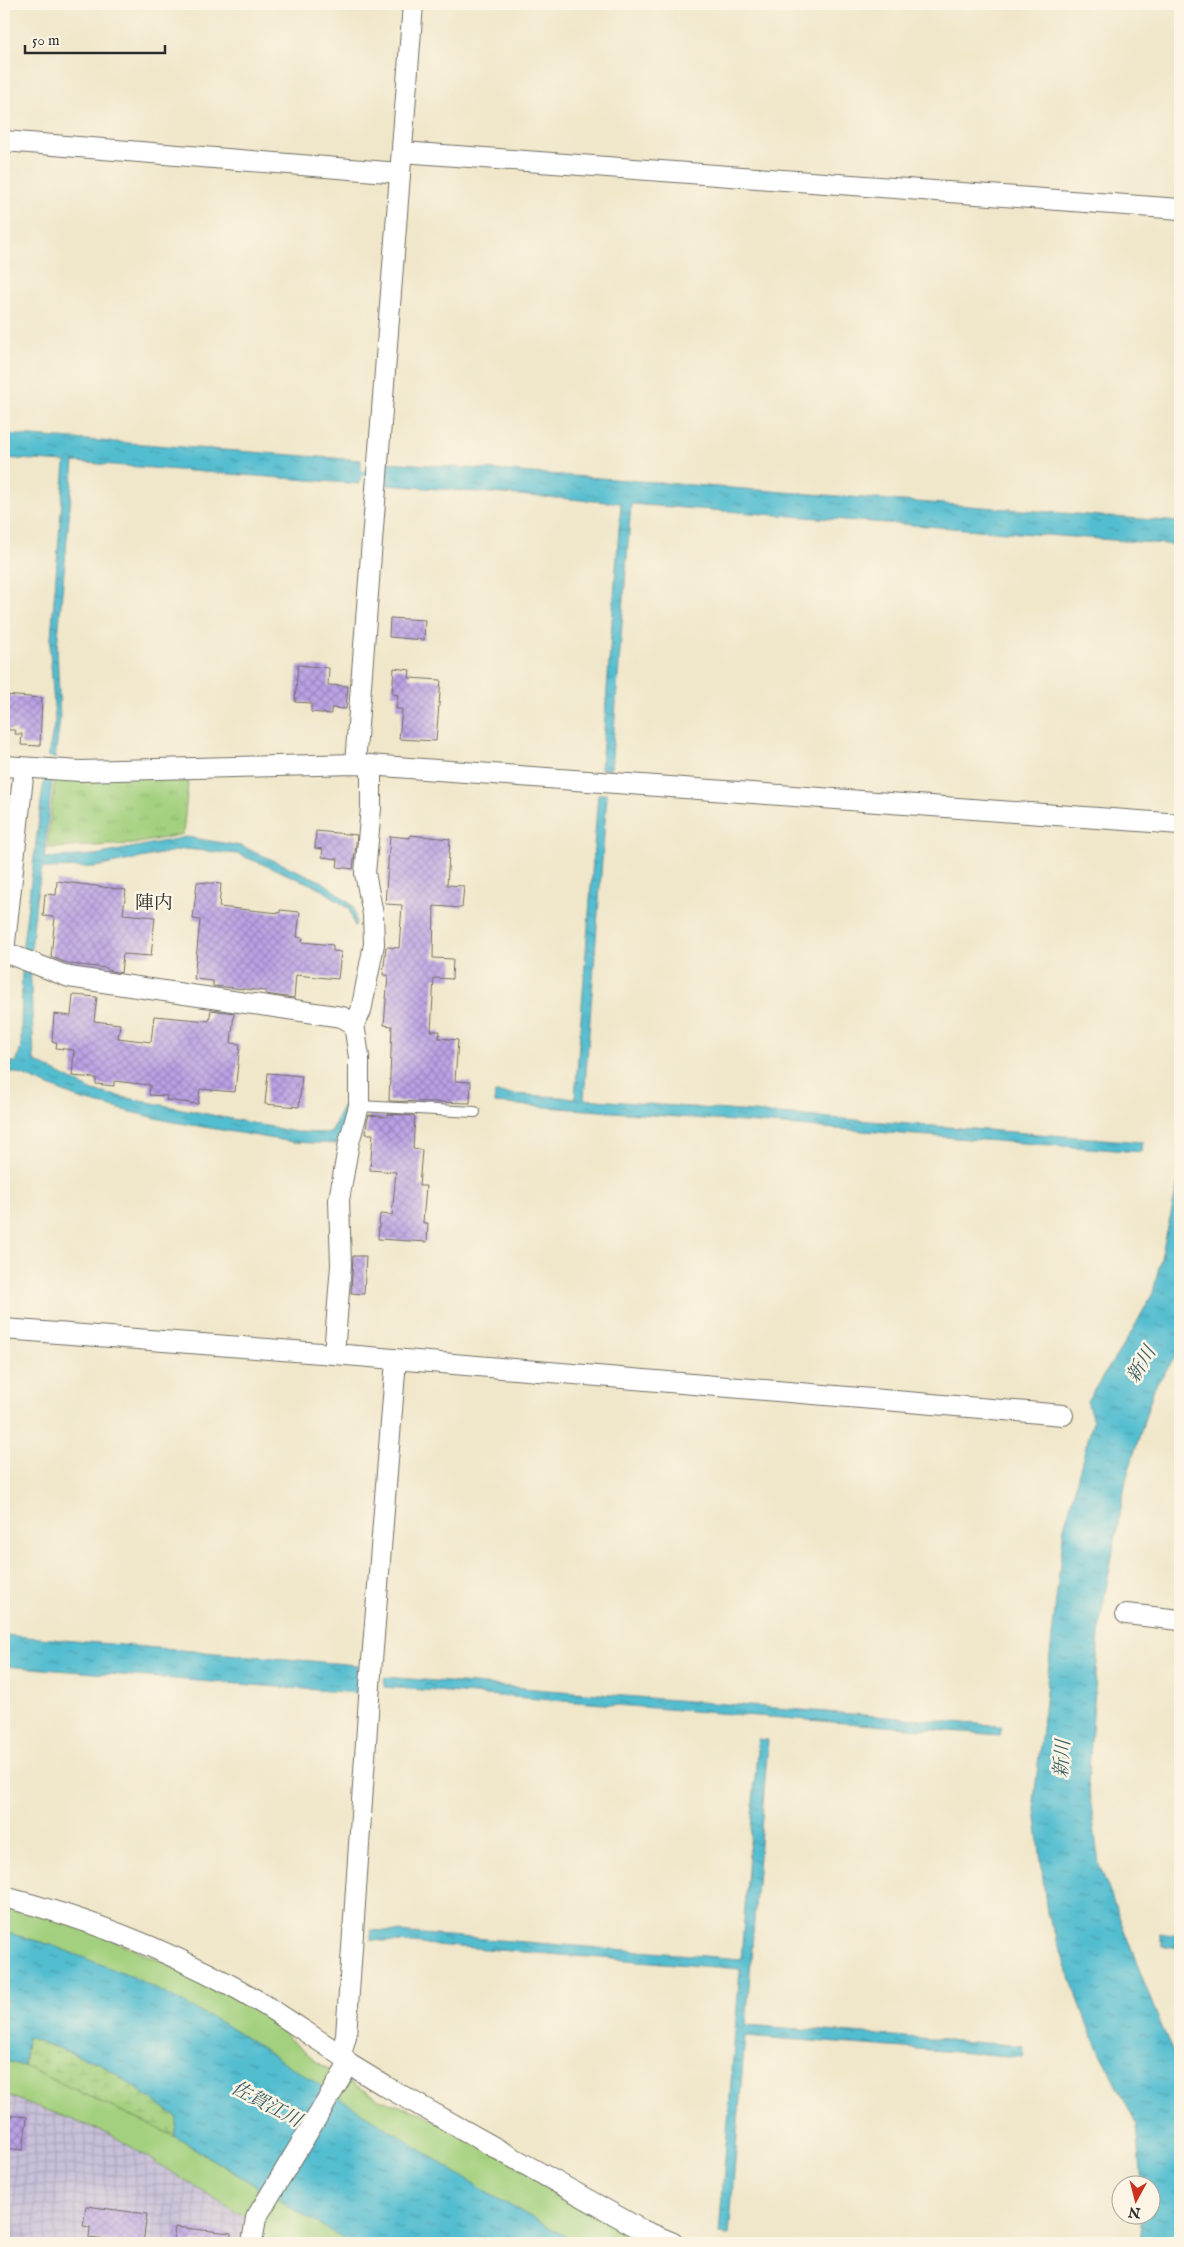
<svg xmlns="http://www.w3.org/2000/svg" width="1184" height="2247" viewBox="0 0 1184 2247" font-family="'IM FELL English','Noto Serif JP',serif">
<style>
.industrial{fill:url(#industrial-grid)}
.grass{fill:#a3d07e;stroke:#677e54}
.wetland{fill:url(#wetland-marsh);stroke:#677e54}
.park{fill:url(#park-tufts);stroke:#677e54}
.water{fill:url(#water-ripples);stroke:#3f747e}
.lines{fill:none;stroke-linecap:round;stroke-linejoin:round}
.stream{stroke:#53bdd0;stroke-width:5.5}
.building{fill:url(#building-cross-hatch)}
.lane-casing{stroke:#706d63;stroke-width:12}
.street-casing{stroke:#706d63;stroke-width:22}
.lane{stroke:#fff;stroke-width:10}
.street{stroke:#fff;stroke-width:20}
.labels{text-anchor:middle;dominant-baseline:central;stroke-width:5;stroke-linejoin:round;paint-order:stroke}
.neighbourhood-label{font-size:19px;fill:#2b2b2b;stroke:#fcf5e5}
.water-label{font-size:19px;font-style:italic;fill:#395e65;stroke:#fcf5e5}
</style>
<defs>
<pattern id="industrial-grid" width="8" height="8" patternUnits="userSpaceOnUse" patternTransform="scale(1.25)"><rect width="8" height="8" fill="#c8bfd8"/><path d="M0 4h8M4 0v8" fill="none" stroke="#aca4ba"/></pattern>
<pattern id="wetland-marsh" width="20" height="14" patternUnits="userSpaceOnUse" patternTransform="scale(1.25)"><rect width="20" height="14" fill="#a3d07e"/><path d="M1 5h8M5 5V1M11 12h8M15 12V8" fill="none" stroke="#8cb36d"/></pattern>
<pattern id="park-tufts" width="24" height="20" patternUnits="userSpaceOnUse" patternTransform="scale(1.25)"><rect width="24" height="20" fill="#a3d07e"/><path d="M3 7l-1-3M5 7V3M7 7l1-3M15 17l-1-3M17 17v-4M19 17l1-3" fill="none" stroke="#8cb36d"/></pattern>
<pattern id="water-ripples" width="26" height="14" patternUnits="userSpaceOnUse" patternTransform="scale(1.25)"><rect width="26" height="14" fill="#53bdd0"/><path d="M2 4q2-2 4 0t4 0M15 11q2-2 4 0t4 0" fill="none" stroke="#459aa9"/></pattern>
<pattern id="building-cross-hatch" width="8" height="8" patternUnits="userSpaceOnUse" patternTransform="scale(1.25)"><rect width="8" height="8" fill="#baa0e5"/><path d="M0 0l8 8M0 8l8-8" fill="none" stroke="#9783ba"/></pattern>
</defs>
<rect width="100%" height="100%" fill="#fcf5e5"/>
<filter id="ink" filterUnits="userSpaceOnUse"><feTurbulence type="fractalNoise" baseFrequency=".02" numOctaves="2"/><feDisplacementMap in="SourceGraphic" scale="10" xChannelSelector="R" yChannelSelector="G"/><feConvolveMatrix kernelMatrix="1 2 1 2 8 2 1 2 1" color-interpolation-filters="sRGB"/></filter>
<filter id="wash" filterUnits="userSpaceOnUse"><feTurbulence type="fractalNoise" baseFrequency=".0096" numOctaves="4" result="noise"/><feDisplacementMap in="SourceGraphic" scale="20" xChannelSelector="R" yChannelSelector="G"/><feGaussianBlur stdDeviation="1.12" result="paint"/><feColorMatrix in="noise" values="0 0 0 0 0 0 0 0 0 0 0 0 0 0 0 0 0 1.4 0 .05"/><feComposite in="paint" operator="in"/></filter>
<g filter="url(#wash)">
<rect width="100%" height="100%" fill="#f0e7ca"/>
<polygon class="industrial" points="4,2094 110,2134 245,2217 241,2243 4,2243"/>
<g class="grass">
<polygon points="4,1902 58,1916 163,1962 257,2010 315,2061 381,2100 424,2114 657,2243 577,2243 493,2196 338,2098 51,1945 4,1932"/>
<polygon points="4,2060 24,2066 174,2136 350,2243 256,2243 258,2228 245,2217 110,2134 4,2094"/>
</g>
<polygon class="wetland" points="27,2037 100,2063 178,2117 174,2136 24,2066"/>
<polygon class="park" points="189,774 183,834 134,844 47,848 55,776"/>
<g class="water">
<polygon points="4,434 361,460 360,484 74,462 57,648 60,719 55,759 48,756 55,720 50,650 65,462 4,458"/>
<polygon points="388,462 1180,522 1180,545 631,504 611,770 601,769 621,503 387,485"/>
<polygon points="44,779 52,779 44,858 96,855 186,837 241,846 323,882 353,906 356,922 355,927 349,909 320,888 238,854 185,849 96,867 42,868 36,900 30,960 34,1061 93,1091 296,1132 331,1133 343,1105 348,1111 337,1144 293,1142 168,1121 83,1100 20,1074 4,1070 4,1059 16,1063 21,1047 22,952"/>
<polygon points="598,794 607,794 584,1099 1142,1142 1141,1152 494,1103 495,1093 575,1098"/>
<polygon points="1180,1174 1180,1350 1154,1388 1126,1480 1100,1621 1088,1783 1099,1864 1155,2011 1180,2068 1180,2243 1139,2243 1142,2215 1152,2214 1152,2184 1142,2184 1137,2125 1089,2029 1047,1913 1034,1801 1064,1528 1093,1421 1087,1401 1131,1333 1153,1293"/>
<polygon points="4,1635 357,1665 356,1693 4,1666"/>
<polygon points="385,1677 1002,1726 1000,1735 384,1687"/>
<polygon points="758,1739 768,1740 746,2025 1024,2046 1023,2057 745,2036 729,2235 719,2234 740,1969 371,1940 371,1930 741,1959"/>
<polygon points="4,1932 51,1945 133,1977 224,2024 493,2196 577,2243 350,2243 174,2136 177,2117 100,2063 27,2037 24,2066 4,2060"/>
<polygon points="1159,1933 1180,1936 1180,1949 1163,1947"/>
</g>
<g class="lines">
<polyline class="stream" points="361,473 387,475"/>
</g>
<g id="blocks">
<g class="building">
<polygon points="390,618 425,620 424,640 389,637"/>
<polygon points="298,665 329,668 328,685 348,686 346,709 331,708 331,714 311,712 311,703 295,702"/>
<polygon points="394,668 410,670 409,678 441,680 436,741 399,739 402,709 396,709 398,695 392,694"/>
<polygon points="4,695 42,698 40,746 21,745 22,734 15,734 16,730 4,730"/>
<polygon points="316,831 357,835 353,869 337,867 338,859 322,857 323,849 315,848"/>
<polygon points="410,835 450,839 447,885 464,886 462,908 434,906 433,958 453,959 452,979 434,978 431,1031 440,1031 439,1038 458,1040 455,1081 471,1082 470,1103 389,1101 392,1026 384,1025 388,975 383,975 386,947 399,948 402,905 385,904 390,836 410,838"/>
<polygon points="57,881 126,890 123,914 155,917 151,956 123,954 121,973 107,970 107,968 70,964 51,957 55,917 43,916 45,894 56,895"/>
<polygon points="197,882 221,884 219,907 280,913 280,910 300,912 297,937 303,938 302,942 333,945 333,951 341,952 338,979 296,975 294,998 266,994 266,991 213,986 213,981 194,979 200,920 193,919"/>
<polygon points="73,995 97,997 94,1021 120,1024 118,1038 151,1042 154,1016 209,1021 211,1010 234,1013 231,1043 240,1044 235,1092 200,1089 198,1104 166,1100 167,1096 149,1095 150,1085 114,1081 114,1086 96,1084 96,1078 72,1076 74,1050 56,1048 57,1042 52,1042 54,1014 71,1016"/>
<polygon points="268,1073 302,1076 299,1107 265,1104"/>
<polygon points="388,1114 415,1116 413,1149 422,1150 419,1186 426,1186 423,1223 428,1223 427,1242 378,1239 380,1214 392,1215 396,1172 370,1170 373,1134 366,1134 367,1122 369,1115 388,1117"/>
<polygon points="353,1256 366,1256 364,1294 351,1293"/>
<polygon points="4,2115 27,2117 23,2150 4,2148"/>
<polygon points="86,2206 147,2214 143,2243 114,2243 114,2241 89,2238 90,2227 83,2226"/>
<polygon points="175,2227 231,2233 231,2243 173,2243"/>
</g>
</g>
</g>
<g filter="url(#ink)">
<use href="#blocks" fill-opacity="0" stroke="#706d63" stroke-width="1"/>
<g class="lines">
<g class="lane-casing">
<polyline id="lane" points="359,1106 475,1112"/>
</g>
<g class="street-casing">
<g id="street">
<polyline points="4,141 400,173"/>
<polyline points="402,152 1180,209"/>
<polyline points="355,764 413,4"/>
<polyline points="4,766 80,771 355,764 1180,824"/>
<polyline points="4,952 69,977 342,1017 354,1024 359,1057 359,1106 349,1142 339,1200 341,1265 334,1354"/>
<polyline points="4,952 24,768"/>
<polyline points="354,1024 361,1011 374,944 373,914 365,873 371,808 371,765"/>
<polyline points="4,1329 334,1354 1063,1415"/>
<polyline points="1126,1614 1180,1620"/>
<path d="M4,1897C83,1917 162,1948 234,1987C271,2007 305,2032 341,2055L349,2064L385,2086L642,2230L673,2243"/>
<polyline points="341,2055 346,2036 369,1698 396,1360"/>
<polyline points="252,2243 256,2218 349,2064"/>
</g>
</g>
<use href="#lane" class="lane"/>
<use href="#street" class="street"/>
</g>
</g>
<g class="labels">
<g class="neighbourhood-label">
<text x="154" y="904">陣内</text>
</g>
<g class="water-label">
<text transform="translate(1142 1365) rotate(-59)">新川</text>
<text transform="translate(1063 1759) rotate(-86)">新川</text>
<text transform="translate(266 2105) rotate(28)">佐賀江川</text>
</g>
</g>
<rect width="1184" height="2247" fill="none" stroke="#fcf5e5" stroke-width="20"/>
<g transform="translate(1136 2200) rotate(187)"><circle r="24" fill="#fcf5e5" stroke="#a8a49b"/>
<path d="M0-4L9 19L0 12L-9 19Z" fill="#c8321e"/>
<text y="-8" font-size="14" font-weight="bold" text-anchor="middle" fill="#2b2b2b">N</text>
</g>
<path d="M25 45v8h140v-8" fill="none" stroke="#2b2b2b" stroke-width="2.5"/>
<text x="32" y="45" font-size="15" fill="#2b2b2b" stroke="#fcf5e5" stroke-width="4" paint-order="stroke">50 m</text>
</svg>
